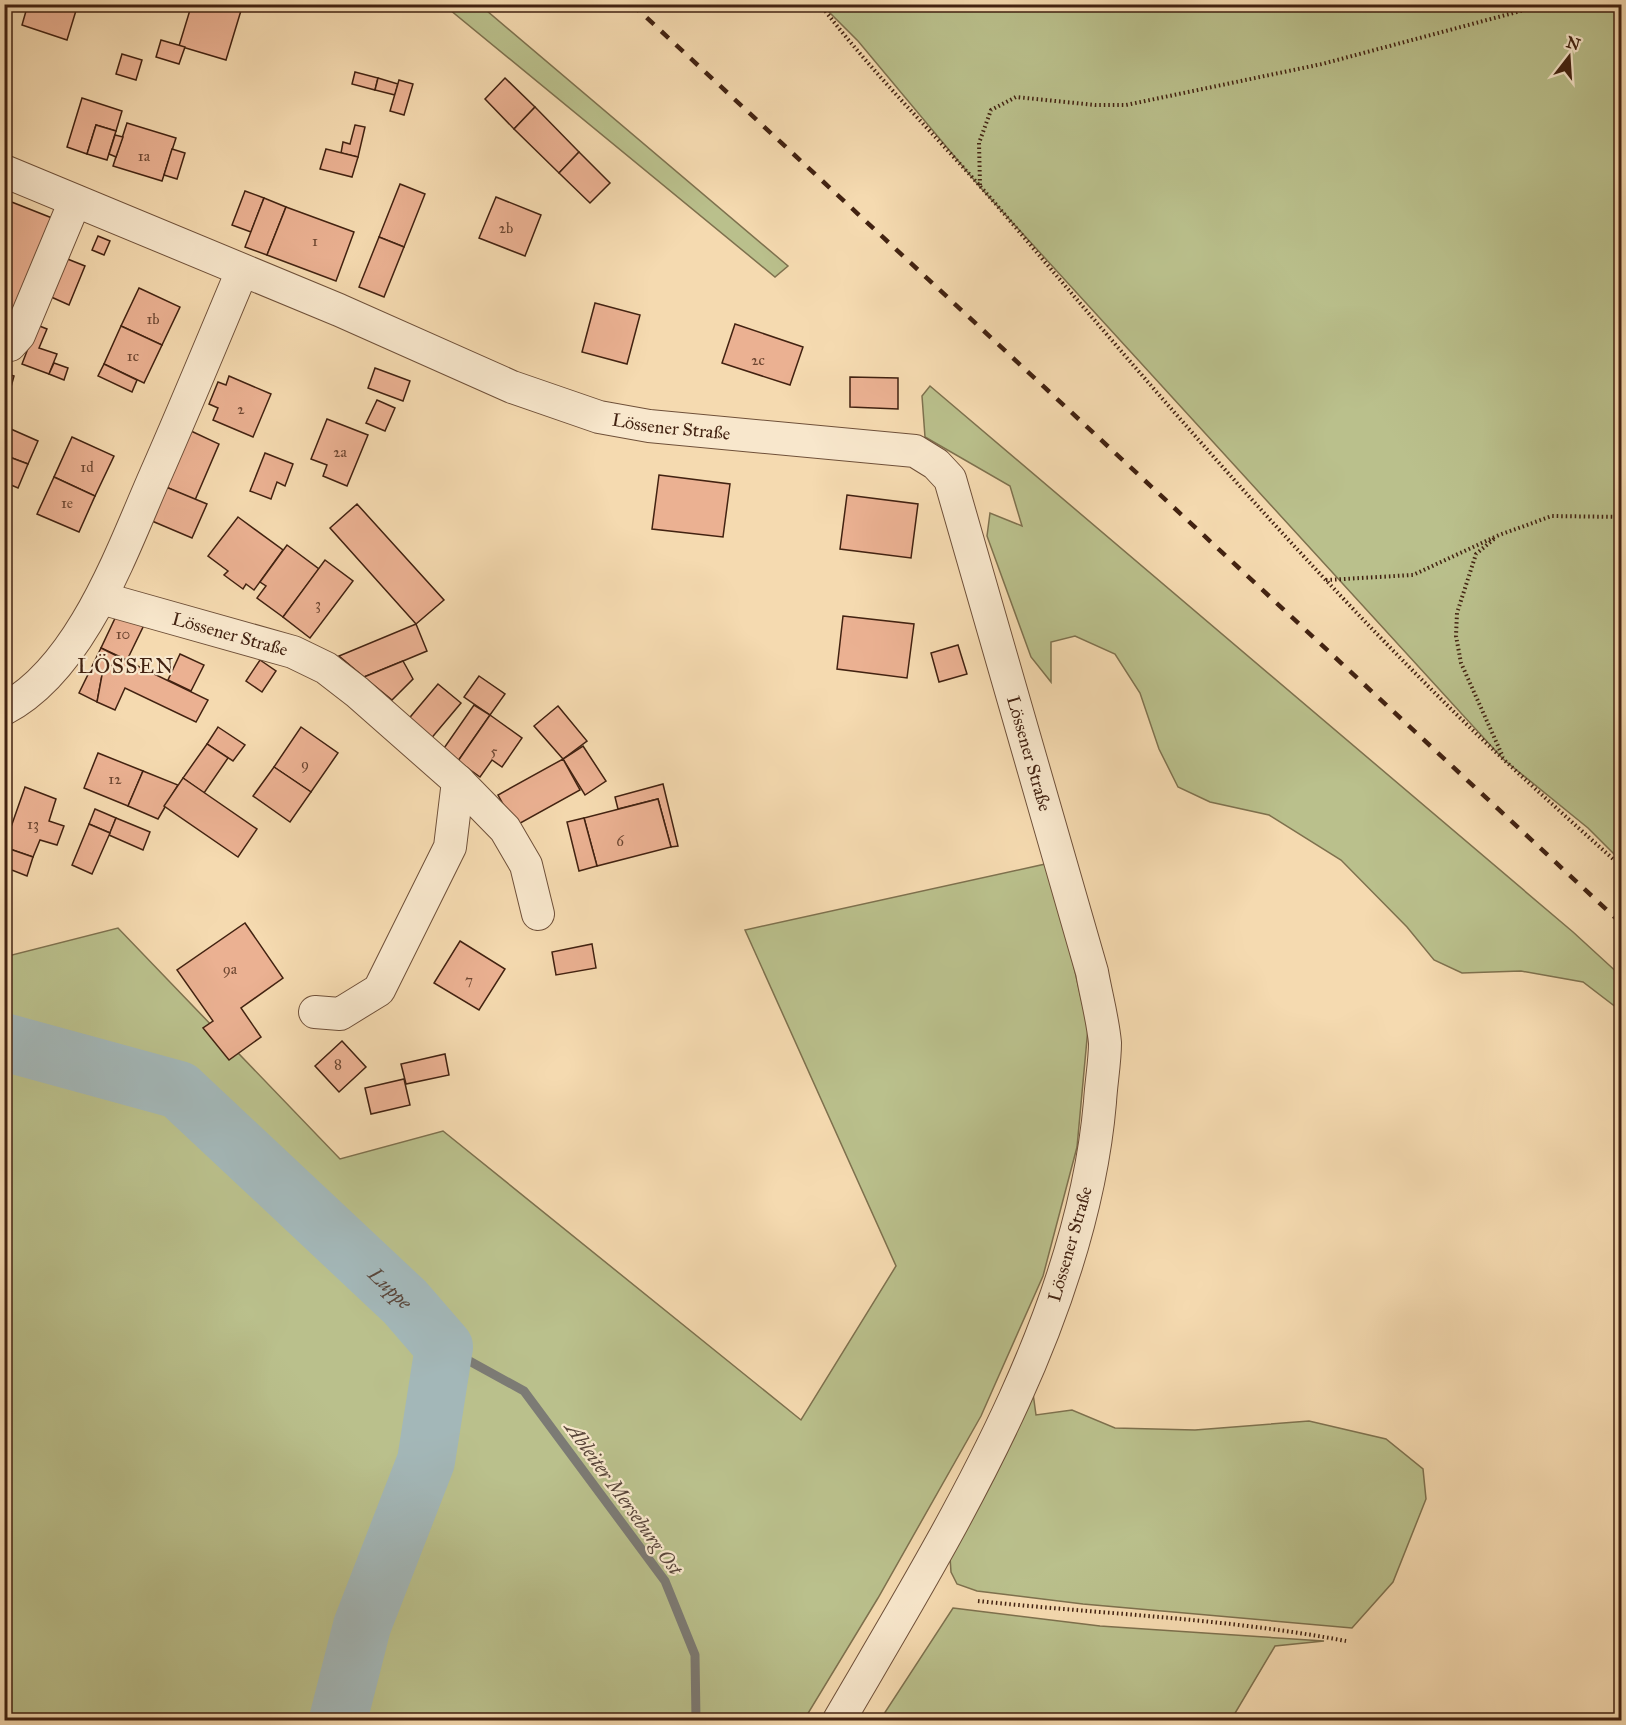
<svg xmlns="http://www.w3.org/2000/svg" width="1626" height="1725" viewBox="0 0 1626 1725" font-family="'IM FELL Great Primer',serif">
<style>
.green{fill:#bac08c;stroke:#7e714e;stroke-width:1.5}
.lines{fill:none;stroke-linecap:round;stroke-linejoin:round}
.stream{stroke:#7c7b75;stroke-width:9}
.river{stroke:#a3b7b8;stroke-width:58}
.building{fill:#ebb192;stroke:#422211;stroke-width:1.5}
.minor-casing{stroke:#6f5039;stroke-width:34}
.path{stroke:#422211;stroke-width:4;stroke-dasharray:1.5 3;stroke-linecap:butt}
.minor{stroke:#f8e7cc;stroke-width:32}
.rail{stroke:#422211;stroke-width:4.5;stroke-dasharray:10 10;stroke-linecap:butt}
.labels{text-anchor:middle;dominant-baseline:central;stroke-width:4.5;stroke-linejoin:round;paint-order:stroke}
.number-label{font-size:15px;fill:#6c4631}
.street-label{font-size:18px;fill:#422211;stroke:#f8e7cc}
.water-label{font-size:20px;font-style:italic;fill:#5a473b;stroke:#f8e7cc}
.quarter-label{font-size:21px;letter-spacing:1.5px;fill:#422211;stroke:#f8e7cc}
</style>
<rect width="100%" height="100%" fill="#f5dab0"/>
<filter id="stains"><feTurbulence type="fractalNoise" baseFrequency=".00333" numOctaves="4"/><feColorMatrix values="0 0 0 0 .2 0 0 0 0 .09 0 0 0 0 .02 0 0 0 .5 -.17"/></filter>
<radialGradient id="worn" r=".72"><stop offset=".6" stop-color="#630" stop-opacity="0"/><stop offset="1" stop-color="#630" stop-opacity=".3"/></radialGradient>
<g class="green">
<polygon points="444,5 480,5 788,266 775,277"/>
<polygon points="822,5 1621,5 1621,861 1588,828 1503,759 980,187 858,41"/>
<polygon points="930,386 1573,932 1621,976 1621,1011 1583,982 1521,971 1462,973 1434,960 1407,927 1341,860 1269,815 1210,802 1178,787 1159,749 1140,693 1115,654 1075,636 1051,642 1051,682 1031,657 987,536 990,513 1022,526 1010,486 925,437 922,396"/>
<polygon points="1050,863 1088,1028 1077,1147 1043,1276 981,1416 878,1598 804,1720 5,1720 4,957 118,928 340,1159 443,1131 801,1420 896,1266 745,930"/>
<polygon points="1033,1393 1036,1415 1072,1410 1115,1428 1195,1430 1309,1421 1386,1439 1423,1469 1426,1499 1393,1582 1352,1628 1083,1604 977,1591 957,1584 951,1572 950,1557 1000,1466"/>
<polygon points="953,1608 1100,1626 1324,1641 1275,1646 1231,1720 880,1720"/>
</g>
<g class="lines">
<polyline class="stream" points="444,1347 524,1391 665,1581 695,1655 696,1720"/>
<path class="river" id="s1" d="M4,1042L179,1090L405,1302L444,1347L426,1461L362,1626L338,1720"/>
</g>
<g class="building">
<polygon points="28,4 78,4 67,40 22,25"/>
<polygon points="173,4 243,4 226,60 179,46 190,10"/>
<polygon points="161,40 185,47 179,64 156,57"/>
<polygon points="122,54 142,60 136,80 116,74"/>
<polygon points="355,72 378,78 375,90 352,84"/>
<polygon points="378,78 398,84 395,95 375,90"/>
<polygon points="505,78 535,107 514,129 485,99"/>
<polygon points="399,80 413,84 404,115 390,111"/>
<polygon points="82,98 122,111 116,131 96,125 87,154 67,147"/>
<polygon points="535,107 579,152 559,173 514,129"/>
<polygon points="127,123 176,138 162,181 113,166"/>
<polygon points="96,125 116,131 107,160 87,154"/>
<polygon points="355,125 365,127 358,157 341,153 343,142 350,144"/>
<polygon points="115,135 123,137 116,157 109,154"/>
<polygon points="172,149 185,153 177,179 164,175"/>
<polygon points="326,149 358,157 352,177 320,169"/>
<polygon points="579,152 610,183 590,203 559,173"/>
<polygon points="400,184 425,194 404,247 379,237"/>
<polygon points="245,191 264,198 251,232 232,225"/>
<polygon points="496,197 541,215 525,256 479,238"/>
<polygon points="264,198 286,207 267,255 245,247"/>
<polygon points="4,199 52,218 4,335"/>
<polygon points="286,207 354,232 336,281 267,255"/>
<polygon points="98,236 110,241 104,255 92,250"/>
<polygon points="379,237 404,247 384,297 359,287"/>
<polygon points="65,258 85,266 69,305 49,296"/>
<polygon points="139,288 180,307 162,345 121,326"/>
<polygon points="595,303 640,315 627,364 582,352"/>
<polygon points="735,324 803,347 790,385 722,363"/>
<polygon points="37,325 47,329 39,348 57,354 49,374 22,364"/>
<polygon points="121,326 162,345 144,383 104,364"/>
<polygon points="54,363 68,368 64,380 49,374"/>
<polygon points="104,364 137,380 132,392 98,376"/>
<polygon points="375,368 410,381 403,401 368,388"/>
<polygon points="4,373 14,376 4,412"/>
<polygon points="229,376 271,394 253,437 213,420 218,408 209,404 218,382 226,385"/>
<polygon points="850,377 898,378 898,409 850,407"/>
<polygon points="377,400 395,408 385,431 366,423"/>
<polygon points="327,419 368,435 347,486 323,476 327,465 311,459"/>
<polygon points="4,426 38,441 28,464 4,455"/>
<polygon points="191,431 219,444 195,500 166,487"/>
<polygon points="72,437 114,456 95,496 54,477"/>
<polygon points="265,453 293,464 285,486 277,482 271,499 250,491"/>
<polygon points="4,455 28,464 18,488 4,482"/>
<polygon points="659,475 730,484 723,537 652,529"/>
<polygon points="54,477 95,496 79,532 37,514"/>
<polygon points="166,487 207,504 192,538 152,521"/>
<polygon points="847,495 918,504 911,558 840,549"/>
<polygon points="357,504 444,600 416,624 330,528"/>
<polygon points="238,517 283,550 254,590 246,584 243,589 224,575 228,571 208,556"/>
<polygon points="287,545 319,569 283,617 257,598 266,586 260,582"/>
<polygon points="325,560 353,581 310,638 283,617"/>
<polygon points="118,612 144,625 127,660 101,648"/>
<polygon points="843,616 914,624 907,678 837,669"/>
<polygon points="416,624 427,651 403,661 364,677 339,656"/>
<polygon points="958,645 967,674 939,682 931,653"/>
<polygon points="101,648 119,657 102,675 97,702 79,693"/>
<polygon points="180,654 204,665 191,691 168,680"/>
<polygon points="119,657 208,700 196,722 125,688 115,710 97,702 102,675"/>
<polygon points="260,660 276,671 262,692 246,681"/>
<polygon points="403,661 413,679 392,700 364,677"/>
<polygon points="479,676 505,694 490,715 464,697"/>
<polygon points="438,684 461,703 429,741 406,722"/>
<polygon points="474,705 490,715 458,761 442,751"/>
<polygon points="558,706 587,741 563,759 534,726"/>
<polygon points="490,715 522,738 502,767 492,760 480,777 458,761"/>
<polygon points="218,727 245,745 233,761 207,744"/>
<polygon points="301,727 338,753 311,792 274,767"/>
<polygon points="207,744 228,758 204,793 183,778"/>
<polygon points="583,746 606,781 585,795 563,759"/>
<polygon points="98,753 143,771 128,806 84,788"/>
<polygon points="563,759 580,790 515,826 498,795"/>
<polygon points="274,767 311,792 290,822 253,796"/>
<polygon points="143,771 178,785 158,819 128,806"/>
<polygon points="183,778 257,829 238,857 164,806"/>
<polygon points="663,784 678,846 671,847 658,799 618,809 615,797"/>
<polygon points="25,787 56,799 49,821 64,826 57,845 40,840 33,857 4,847"/>
<polygon points="658,799 671,847 597,866 584,818"/>
<polygon points="95,809 116,818 110,833 89,824"/>
<polygon points="116,818 150,832 143,850 109,835"/>
<polygon points="584,818 597,866 579,871 567,822"/>
<polygon points="89,824 110,833 92,874 72,865"/>
<polygon points="4,847 33,857 27,876 4,867"/>
<polygon points="245,923 283,978 241,1008 261,1037 229,1060 203,1028 213,1021 177,970"/>
<polygon points="460,941 505,969 479,1010 434,983"/>
<polygon points="592,944 596,968 556,975 552,952"/>
<polygon points="342,1041 366,1067 339,1092 315,1066"/>
<polygon points="445,1054 449,1075 406,1084 401,1064"/>
<polygon points="404,1079 410,1105 371,1114 365,1088"/>
</g>
<g class="lines">
<g class="minor-casing">
<g id="minor">
<path id="s2" d="M4,171L339,310L512,387L599,417L649,426L915,451L936,464L950,479L1092,972C1096,995 1103,1020 1105,1043C1105,1062 1101,1083 1100,1102C1081,1322 948,1533 839,1720"/>
<polyline points="4,345 10,345 19,335 75,201"/>
<path id="s3" d="M101,598L293,652L326,668L357,692L458,781L450,847L379,990L340,1014L315,1012"/>
<path d="M4,709C81,669 122,551 155,476C185,408 213,340 242,271"/>
<polyline points="458,781 505,829 526,865 538,914"/>
</g>
</g>
<g class="path">
<path d="M820,4C875,77 941,140 1000,209C1143,378 1287,546 1444,702C1501,759 1562,813 1622,867"/>
<polyline points="980,185 979,143 991,110 1016,97 1095,105 1126,105 1322,64 1547,4"/>
<polyline points="1494,539 1476,554 1457,613 1456,636 1461,663 1503,757"/>
<polyline points="1326,580 1413,575 1499,535 1552,516 1622,517"/>
<path d="M978,1601C1100,1614 1225,1618 1346,1641"/>
</g>
<use href="#minor" class="minor"/>
<polyline class="rail" points="632,4 1622,924"/>
</g>
<g class="labels">
<g class="number-label">
<text x="144" y="156">1a</text>
<text x="506" y="228">2b</text>
<text x="315" y="241">1</text>
<text x="153" y="319">1b</text>
<text x="133" y="356">1c</text>
<text x="758" y="360">2c</text>
<text x="241" y="409">2</text>
<text x="340" y="452">2a</text>
<text x="87" y="467">1d</text>
<text x="67" y="503">1e</text>
<text x="318" y="604">3</text>
<text x="123" y="634">10</text>
<text x="494" y="751">5</text>
<text x="305" y="764">9</text>
<text x="115" y="779">12</text>
<text x="33" y="824">13</text>
<text x="620" y="841">6</text>
<text x="230" y="969">9a</text>
<text x="469" y="980">7</text>
<text x="338" y="1064">8</text>
</g>
<g class="street-label">
<text stroke="none"><textPath href="#s2" startOffset="717">Lössener Straße</textPath></text>
<text stroke="none"><textPath href="#s3" startOffset="134">Lössener Straße</textPath></text>
<text stroke="none"><textPath href="#s2" startOffset="1293">Lössener Straße</textPath></text>
<text transform="translate(1070 1244) rotate(-74)">Lössener Straße</text>
</g>
<g class="water-label">
<text stroke="none"><textPath href="#s1" startOffset="471">Luppe</textPath></text>
<text transform="translate(624 1498) rotate(54)">Ableiter Merseburg Ost</text>
</g>
<g class="quarter-label">
<text x="126" y="666">LÖSSEN</text>
</g>
</g>
<rect width="1626" height="1725" fill="none" stroke="#f5dab0" stroke-width="24"/>
<rect x="6" y="6" width="1614" height="1713" fill="none" stroke="#422211" stroke-width="3"/>
<rect x="12" y="12" width="1602" height="1701" fill="none" stroke="#422211" stroke-width="1.5"/>
<g transform="translate(1569 57) rotate(17)" stroke="#f8e7cc" stroke-width="4.5" paint-order="stroke">
<path d="M0-4.5L10 22L0 15L-10 22Z" fill="#422211"/>
<text y="-9" font-size="16" font-weight="bold" text-anchor="middle" fill="#422211">N</text>
</g>
<rect width="100%" height="100%" filter="url(#stains)"/>
<rect width="100%" height="100%" fill="url(#worn)"/>
</svg>
